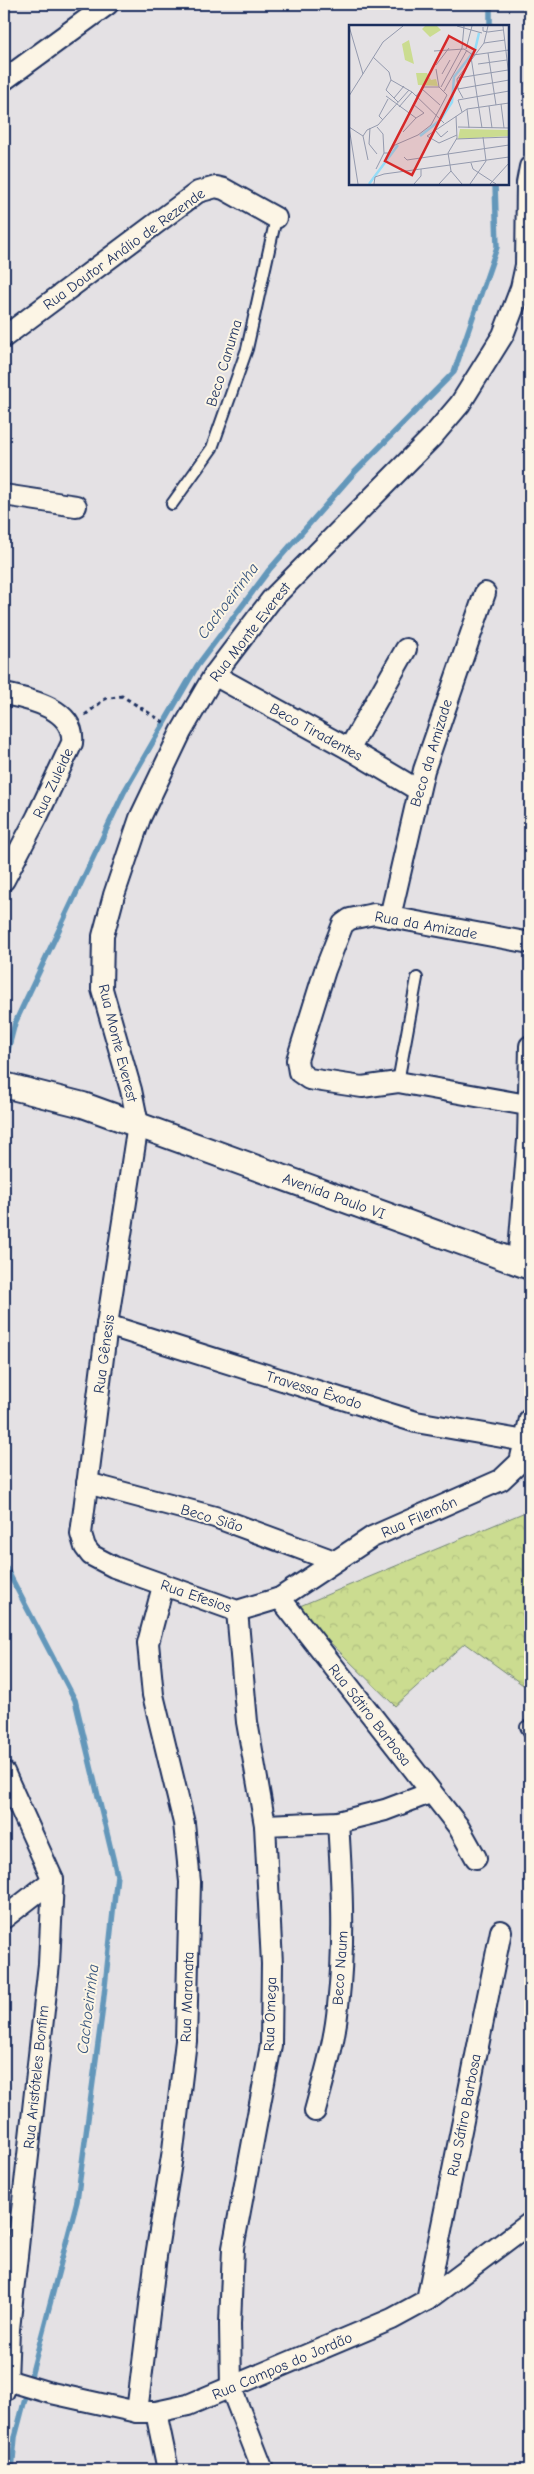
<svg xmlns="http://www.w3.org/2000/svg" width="534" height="2474" viewBox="0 0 534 2474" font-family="'Comic Neue',sans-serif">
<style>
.forest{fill:url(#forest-crowns);stroke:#738677}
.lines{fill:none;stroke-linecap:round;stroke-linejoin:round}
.stream{stroke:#6497ba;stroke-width:5.5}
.service-casing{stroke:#1b2f5e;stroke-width:14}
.minor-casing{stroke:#1b2f5e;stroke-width:24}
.tertiary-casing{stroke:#1b2f5e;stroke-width:28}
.path{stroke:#1b2f5e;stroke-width:3;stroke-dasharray:4 4;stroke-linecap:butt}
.service{stroke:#fcf5e5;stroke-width:10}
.minor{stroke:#fcf5e5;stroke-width:20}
.tertiary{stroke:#fcf5e5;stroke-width:24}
.labels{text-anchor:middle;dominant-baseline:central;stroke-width:4;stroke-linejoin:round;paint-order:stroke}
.street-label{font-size:15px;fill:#1b2f5e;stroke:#fcf5e5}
.water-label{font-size:16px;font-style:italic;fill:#33527d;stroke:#fcf5e5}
.inset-river{fill:none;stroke:#95dcf7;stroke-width:2.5}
.inset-road{fill:none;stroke:#949aae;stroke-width:1}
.view{fill:#d62828;fill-opacity:0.15;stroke:#d62828;stroke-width:2.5}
.inset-edge{fill:none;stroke:#1b2f5e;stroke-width:2.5}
</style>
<defs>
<pattern id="forest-crowns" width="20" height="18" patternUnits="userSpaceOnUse" patternTransform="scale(1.25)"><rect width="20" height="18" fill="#cbdc90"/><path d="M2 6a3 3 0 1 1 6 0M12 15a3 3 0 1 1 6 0" fill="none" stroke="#aebd7f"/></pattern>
</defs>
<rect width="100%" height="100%" fill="#e4e1e4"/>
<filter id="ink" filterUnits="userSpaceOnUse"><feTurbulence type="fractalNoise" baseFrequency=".02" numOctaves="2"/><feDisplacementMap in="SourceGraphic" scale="10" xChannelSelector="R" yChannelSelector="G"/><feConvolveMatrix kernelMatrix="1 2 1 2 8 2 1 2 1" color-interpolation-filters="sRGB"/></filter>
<g filter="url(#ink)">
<polygon class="forest" points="530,1510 530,1690 465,1643 395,1706 295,1608"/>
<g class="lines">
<g class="stream">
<polyline points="490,4 490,26"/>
<polyline points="4,1065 15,1023 124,792 197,666 269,570 353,474 454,372 497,247 495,184"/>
<polyline points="4,1564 75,1700 117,1875 102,2014 77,2201 15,2437 12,2470"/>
</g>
<g class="service-casing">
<g id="service">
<polyline points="172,504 212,448 247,349 276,218"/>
<polyline points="398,1082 417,978"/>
<polyline points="526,1727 530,1733"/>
</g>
</g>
<g class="minor-casing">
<g id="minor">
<polyline points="4,80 108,4"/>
<polyline points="530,167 527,183 526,265 521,288 503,335 460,404 432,437 271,600 214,675 181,732 140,818 114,895 103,936 102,989 131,1090 138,1124 107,1325 81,1534 85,1547 91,1555 114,1567 237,1611 280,1598 372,1537 501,1480 520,1462 530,1419"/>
<polyline points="4,337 198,192 216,187 224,189 276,218"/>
<polyline points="4,495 76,506"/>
<polyline points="214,675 349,749 418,790"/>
<path d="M4,694C30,699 76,709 72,743L37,817L4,880"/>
<polyline points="349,749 406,649"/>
<polyline points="390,917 424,770 485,593"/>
<polyline points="527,1105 398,1082 362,1087 309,1079 299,1072 297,1060 325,970 343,924 350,919 374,914 530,943"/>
<polyline points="518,1263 528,1140 530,1046"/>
<polyline points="107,1325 416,1422 525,1441"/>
<polyline points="87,1483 215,1517 334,1561"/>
<polyline points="280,1598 458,1826 476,1858"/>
<polyline points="237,1611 247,1722 265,1825 272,1964 271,2045 233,2248 230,2324 231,2388 263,2470"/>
<polyline points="4,1772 53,1880 49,1964 9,2329 7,2380 4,2391"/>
<polyline points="265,1825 338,1822 385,1810 430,1793"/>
<polyline points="4,1918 53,1880"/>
<path d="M315,2111C324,2077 335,2042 338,2006C345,1945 342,1884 338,1822"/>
<polyline points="427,2300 501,1931"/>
<polyline points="4,2381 7,2380 47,2392 137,2412 156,2412 188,2405 392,2319 427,2300 530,2223"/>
<polyline points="137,2412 156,2256 173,2150 186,2041 190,1882 184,1823 153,1695 148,1643 163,1586"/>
<polyline points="156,2412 168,2470"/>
</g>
</g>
<g class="tertiary-casing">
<polyline id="tertiary" points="4,1085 83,1105 530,1267"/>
</g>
<polyline class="path" points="85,715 105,699 122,696 165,723"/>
<use href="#service" class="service"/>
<use href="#minor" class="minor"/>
<use href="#tertiary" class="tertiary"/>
</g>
</g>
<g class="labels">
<g class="street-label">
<text transform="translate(124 249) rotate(-36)">Rua Doutor Análio de Rezende</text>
<text transform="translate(224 363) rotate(-73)">Beco Canuma</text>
<text transform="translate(250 632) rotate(-52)">Rua Monte Everest</text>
<text transform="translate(316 732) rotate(29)">Beco Tiradentes</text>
<text transform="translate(431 753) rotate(-73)">Beco da Amizade</text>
<text transform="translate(53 783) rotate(-65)">Rua Zuleide</text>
<text transform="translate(426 925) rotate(10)">Rua da Amizade</text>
<text transform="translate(118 1043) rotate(76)">Rua Monte Everest</text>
<text transform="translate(334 1196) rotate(20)">Avenida Paulo VI</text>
<text transform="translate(104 1354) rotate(-82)">Rua Gênesis</text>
<text transform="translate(314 1390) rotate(17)">Travessa Êxodo</text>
<text transform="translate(419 1517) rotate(-24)">Rua Filemón</text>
<text transform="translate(212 1518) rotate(17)">Beco Sião</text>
<text transform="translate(196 1596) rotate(19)">Rua Efesios</text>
<text transform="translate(370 1715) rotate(52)">Rua Sátiro Barbosa</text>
<text transform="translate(340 1968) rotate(-86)">Beco Naum</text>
<text transform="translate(187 1997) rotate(-88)">Rua Maranata</text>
<text transform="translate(270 2014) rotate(-88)">Rua Omega</text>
<text transform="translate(36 2077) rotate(-84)">Rua Aristóteles Bonfim</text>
<text transform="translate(464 2115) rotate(-79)">Rua Sátiro Barbosa</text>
<text transform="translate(282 2366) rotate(-23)">Rua Campos do Jordão</text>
</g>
<g class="water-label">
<text transform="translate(228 601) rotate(-53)">Cachoeirinha</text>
<text transform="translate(88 2009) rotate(-83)">Cachoeirinha</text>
</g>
</g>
<g transform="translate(349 25)">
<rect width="160" height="160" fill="#e4e1e4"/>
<path d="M76,1H88L92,5L81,12L73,4ZM60,15L65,39L56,35L53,19ZM67,48H78L82,55L87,54L89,61L69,60Z" fill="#cbdc90"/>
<path d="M111,104L160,105V111L109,114Z" fill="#cbdc90"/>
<path class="inset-river" d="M92,94L103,77L105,52L126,25L130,8M71,111L90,96M20,159L49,120"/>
<path class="inset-road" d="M0,1L14,49M108,1L133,8M154,1L160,52M134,2V6L139,7L154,5M135,18L156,15M117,24L123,1M85,26L115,24L124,30L160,25M139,28L147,80M24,32L40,47L42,55L63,67L95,98M122,32L133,103M129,39L158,35M87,40L100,23M87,44L90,62M93,49L101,35M109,53L159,45M42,55L37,65L49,77M92,62L113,23L115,1M73,64L91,80M109,64L160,55M95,66L118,25M0,71L34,17L54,1M37,71L67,93M67,71L75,62H90M45,73L55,61M114,73L109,64L108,54L135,18L139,1M152,79L155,103M65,80L75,88L67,93M140,81L143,103M50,82L63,67M118,84L120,103M113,87L109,75L160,66M60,88L69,73M107,91L108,113L99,128L102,146L113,159M34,95L30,91L39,74M0,102L9,159M0,102L14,111M109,102L160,103M21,103L20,119L28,129M86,105L92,112L99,106M54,107L67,93M108,110L90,118L78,111L118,84L160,78M14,111L18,105L29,100L60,65M14,111L19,135M107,114L160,112M35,128H40L46,120L69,110L82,100L98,70L90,62M55,132L58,135L160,120M122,138L124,144L147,159M27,144L35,128L34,109L28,102M25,159L26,152L35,149L160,132M65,159L72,151V144M90,159L102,146M121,159L137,136L134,112M141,159L160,138"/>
<path class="view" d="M100,11L126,25L63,150L36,136Z"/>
<rect width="160" height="160" class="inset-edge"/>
</g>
<rect width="534" height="2474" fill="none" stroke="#fcf5e5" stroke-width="20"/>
<rect x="10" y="10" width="514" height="2454" fill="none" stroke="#1b2f5e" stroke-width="2" filter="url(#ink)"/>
</svg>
